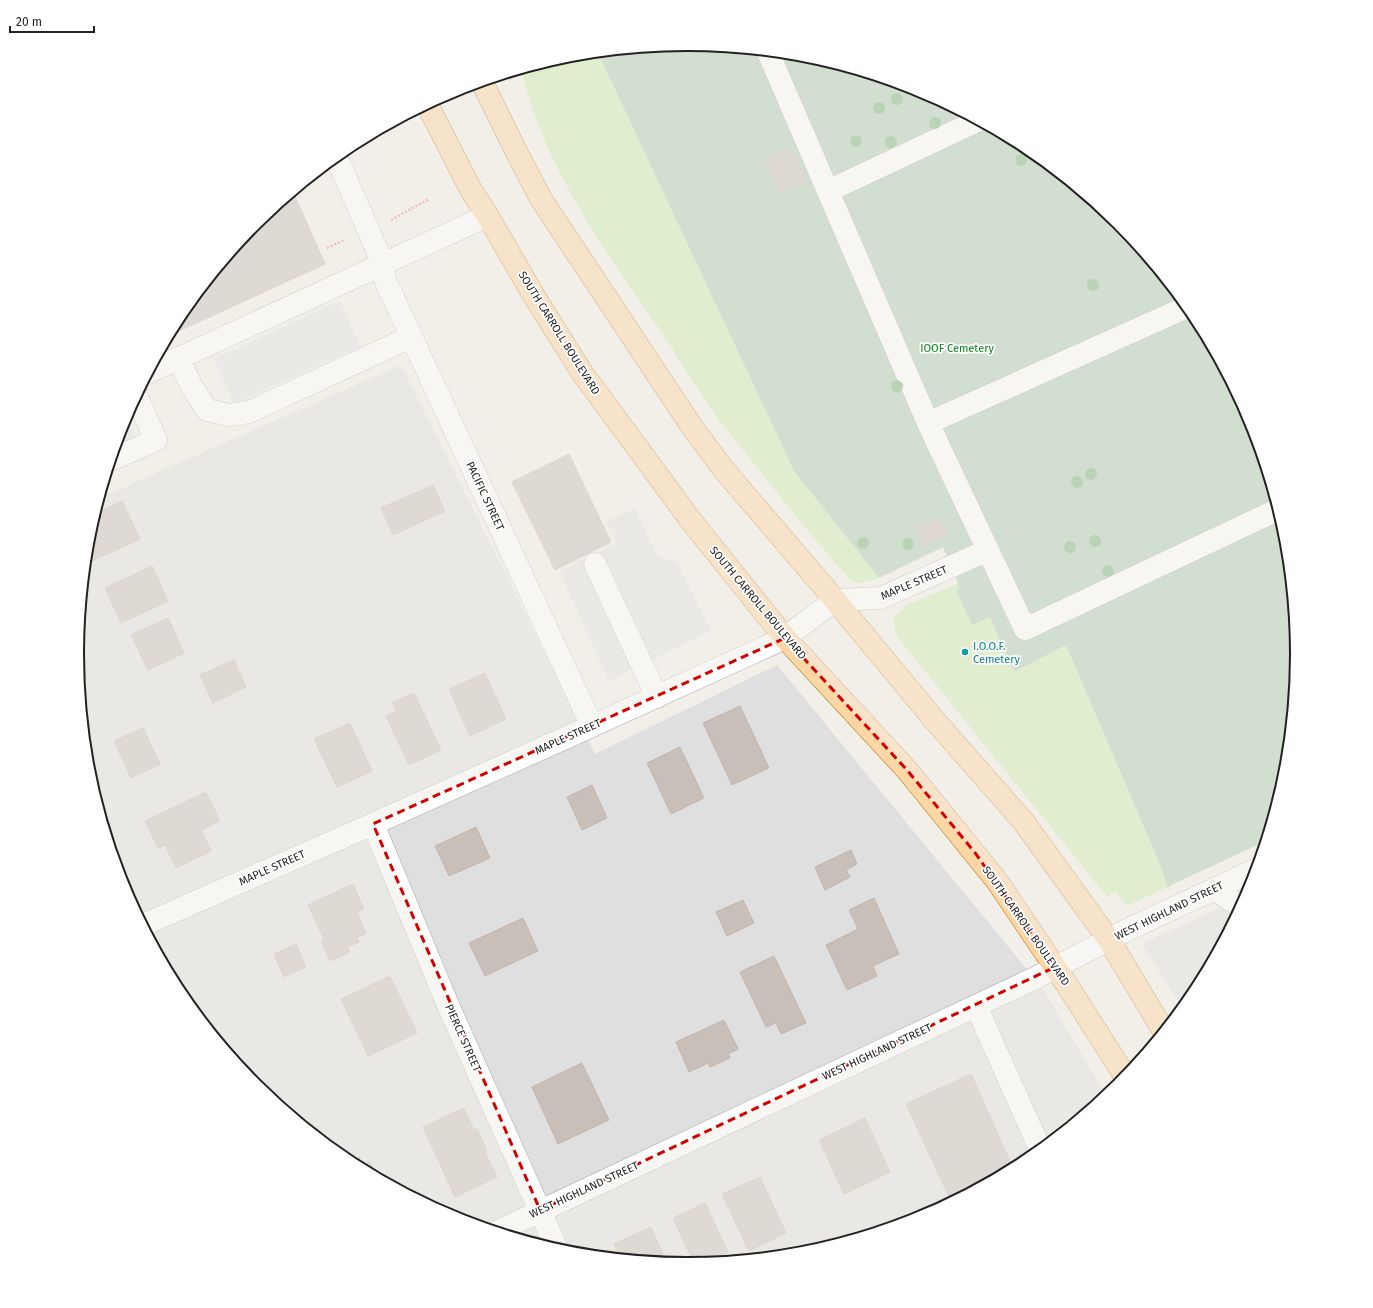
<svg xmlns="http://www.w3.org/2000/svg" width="1373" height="1308" viewBox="0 0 1373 1308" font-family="'Fira Sans',sans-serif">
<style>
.residential{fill:#e0dfdf}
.grass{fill:#cdebb0}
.cemetery{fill:#aacbaf}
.parking{fill:#e2e2e2}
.building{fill:#c7bfb8;stroke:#c4b6ab}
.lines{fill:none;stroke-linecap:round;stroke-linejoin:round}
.minor-casing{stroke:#a9a9a9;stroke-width:23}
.major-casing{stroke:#a06b00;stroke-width:23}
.path{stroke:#fa8072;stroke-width:2.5;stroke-dasharray:2 2;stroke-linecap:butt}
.minor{stroke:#fff;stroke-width:22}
.major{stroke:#fcd6a4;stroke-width:22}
.tree{fill:#74b475}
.marked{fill:none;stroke:#d40000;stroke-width:3;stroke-dasharray:8 5;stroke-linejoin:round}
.culture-dot{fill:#0f9aa8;stroke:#fff;stroke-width:1.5}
.labels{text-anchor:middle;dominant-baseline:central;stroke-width:3.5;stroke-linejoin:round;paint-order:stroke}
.street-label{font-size:11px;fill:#222;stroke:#fff}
.park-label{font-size:11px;fill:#0c8416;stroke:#fff}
.culture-label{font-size:11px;fill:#0d838f;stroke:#fff;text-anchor:start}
.rim{fill:none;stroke:#222;stroke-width:2}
</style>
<rect width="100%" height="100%" fill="#f2efe9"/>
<g class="residential">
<polygon points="401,365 595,754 777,665 1043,989 1106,1095 1025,1161 920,1218 805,1252 686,1264 567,1252 453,1217 347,1161 255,1085 179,993 123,887 88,773 77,654 88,535 100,498"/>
<polygon points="1245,896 1194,993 1182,1007 1142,944"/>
</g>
<g class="grass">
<path d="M598,53L794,471L879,578L860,583L852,582L803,525L718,419L678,359L673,349C633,290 589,231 557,167C541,136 530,103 521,70L568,56Z"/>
<polygon points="958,583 960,588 956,590 972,625 990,616 1014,672 1066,645 1171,890 1167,887 1127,906 1115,891 1107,897 896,635 893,618 905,606"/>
</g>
<polygon class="cemetery" points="687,44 806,56 920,91 1026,147 1118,223 1194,315 1250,421 1285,535 1296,654 1285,773 1264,842 1167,887 1162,869 1066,645 1014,672 990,617 972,625 956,590 960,588 943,547 879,578 794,471 598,53"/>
<g class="parking">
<polygon points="340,301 361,346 234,404 214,359"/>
<polygon points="125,417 135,439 114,449 123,420"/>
<polygon points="635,508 658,556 678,563 711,631 609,681 559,571 616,543 606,522"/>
</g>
<g class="building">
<polygon points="791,147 806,180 780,192 765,159"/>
<polygon points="293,192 325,264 168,336 179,315 255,223"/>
<polygon points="569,454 611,542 555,570 512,482"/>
<polygon points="433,485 445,511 393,535 381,508"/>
<polygon points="122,501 140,539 85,564 88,535 95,514"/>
<polygon points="940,517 948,535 924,546 916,527"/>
<polygon points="152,566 168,601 121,623 105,588"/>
<polygon points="168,618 184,653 148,670 131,635"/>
<polygon points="234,660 246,687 213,703 200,675"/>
<polygon points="485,673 506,719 470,736 449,689"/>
<polygon points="414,693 441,750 409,765 386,716 396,711 392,703"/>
<polygon points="740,706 769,768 732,785 703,723"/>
<polygon points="350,723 372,771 337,787 314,739"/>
<polygon points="143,728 160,764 131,778 114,741"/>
<polygon points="680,747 704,798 671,814 647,763"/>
<polygon points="592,785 607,818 582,830 567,797"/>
<polygon points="206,792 220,821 201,830 211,851 176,868 165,845 158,848 145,821"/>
<polygon points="476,827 490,858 449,876 435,846"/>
<polygon points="851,850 857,864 846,870 850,877 825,890 815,867"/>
<polygon points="353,884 364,909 357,912 366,933 357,938 359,942 348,947 350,952 330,961 321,941 324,939 308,905"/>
<polygon points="874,898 899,954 873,966 877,976 847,990 826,945 858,929 849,910"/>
<polygon points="743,900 754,923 727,936 716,912"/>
<polygon points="523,918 538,951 485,976 469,943"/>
<polygon points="296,944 306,967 284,977 274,954"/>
<polygon points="774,956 806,1023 781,1034 776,1023 766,1027 740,972"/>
<polygon points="390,976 417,1033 368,1056 341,999"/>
<polygon points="724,1020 738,1049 728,1054 730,1058 710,1067 708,1063 689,1072 676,1042"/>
<polygon points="582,1063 609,1120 558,1144 532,1087"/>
<polygon points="971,1074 1013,1168 951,1201 906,1104"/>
<polygon points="464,1108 474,1130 477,1129 487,1150 485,1152 497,1177 455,1197 423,1127"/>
<polygon points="865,1118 890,1172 844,1194 819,1140"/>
<polygon points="359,1157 362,1165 370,1162 377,1177 349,1162"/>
<polygon points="760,1177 786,1233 749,1251 722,1194"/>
<polygon points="705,1203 728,1252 707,1262 694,1263 673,1218"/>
<polygon points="651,1227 665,1259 660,1261 620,1257 614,1244"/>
</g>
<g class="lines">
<g class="minor-casing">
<g id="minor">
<polyline points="768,52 928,423 1025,629 1277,510"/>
<polyline points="336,156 383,264 385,280 592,726"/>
<polyline points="828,191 977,121"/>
<polyline points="178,358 192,387 207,410 229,415 249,412 411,337"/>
<polyline points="149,372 487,216"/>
<polyline points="928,423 1187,307"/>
<polyline points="111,460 156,440 136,395"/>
<polyline points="595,564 657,697"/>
<polyline points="373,824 448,1005 557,1249"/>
<polyline points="1214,889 1240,906"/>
<polyline points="143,925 373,824 592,726 785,638 835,600 881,598 988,550"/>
<polyline points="976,1006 1040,1149"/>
<polyline points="498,1231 1033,979 1129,929 1255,870"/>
</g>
</g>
<g class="major-casing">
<g id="major">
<polyline points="482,82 515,149 541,199 692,427 724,470 835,600 936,722 1023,821 1109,940 1163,1030"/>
<polyline points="427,104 471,190 489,218 534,296 583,374 692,522 785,638 907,770 997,881 1069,988 1125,1076"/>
</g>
</g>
<g class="path">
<polyline points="391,220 429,199"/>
<polyline points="327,248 344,240"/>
</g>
<use href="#minor" class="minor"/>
<use href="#major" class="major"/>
</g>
<g class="tree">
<circle cx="897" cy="99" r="6"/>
<circle cx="879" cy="108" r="6"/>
<circle cx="935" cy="123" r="6"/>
<circle cx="856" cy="141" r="6"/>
<circle cx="891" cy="142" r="6"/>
<circle cx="1021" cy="160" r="6"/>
<circle cx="1093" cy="285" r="6"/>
<circle cx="897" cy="386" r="6"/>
<circle cx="1091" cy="474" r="6"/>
<circle cx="1077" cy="482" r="6"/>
<circle cx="1095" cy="541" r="6"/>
<circle cx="863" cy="543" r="6"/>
<circle cx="908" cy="544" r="6"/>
<circle cx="1070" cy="547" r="6"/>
<circle cx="1108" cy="571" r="6"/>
</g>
<path d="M0 0H1373V1308H0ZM785,638L907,770L976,854L1055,967L540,1210L373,824Z" fill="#f2efe9" fill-opacity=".55" fill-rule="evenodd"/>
<path class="marked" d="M785,638L907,770L976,854L1055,967L540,1210L373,824Z"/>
<circle class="culture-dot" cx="965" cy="652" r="4"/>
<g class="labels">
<g class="street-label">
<text transform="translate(559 333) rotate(58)">SOUTH CARROLL BOULEVARD</text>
<text transform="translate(485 496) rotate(65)">PACIFIC STREET</text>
<text transform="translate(914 583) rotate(-23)">MAPLE STREET</text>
<text transform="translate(758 603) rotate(50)">SOUTH CARROLL BOULEVARD</text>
<text transform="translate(568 737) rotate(-24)">MAPLE STREET</text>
<text transform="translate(272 868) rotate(-24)">MAPLE STREET</text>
<text transform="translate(1169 911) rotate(-26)">WEST HIGHLAND STREET</text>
<text transform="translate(1026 926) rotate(55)">SOUTH CARROLL BOULEVARD</text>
<text transform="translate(463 1038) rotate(66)">PIERCE STREET</text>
<text transform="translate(877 1052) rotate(-25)">WEST HIGHLAND STREET</text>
<text transform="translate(584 1190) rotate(-25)">WEST HIGHLAND STREET</text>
</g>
<g class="park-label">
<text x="957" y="348">IOOF Cemetery</text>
</g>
<g class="culture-label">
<text x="973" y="646">I.O.O.F.<tspan x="973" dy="13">Cemetery</tspan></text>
</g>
</g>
<path d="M0 0H1373V1308H0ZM84 654a603 603 0 1 1 1206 0a603 603 0 1 1-1206 0Z" fill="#fff" fill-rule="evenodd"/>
<path class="rim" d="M84 654a603 603 0 1 1 1206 0a603 603 0 1 1-1206 0Z"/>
<path d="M10 26v6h84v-6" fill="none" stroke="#222222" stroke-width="2"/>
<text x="16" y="26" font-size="12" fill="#222222" stroke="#ffffff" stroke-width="3" paint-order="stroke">20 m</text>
</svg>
